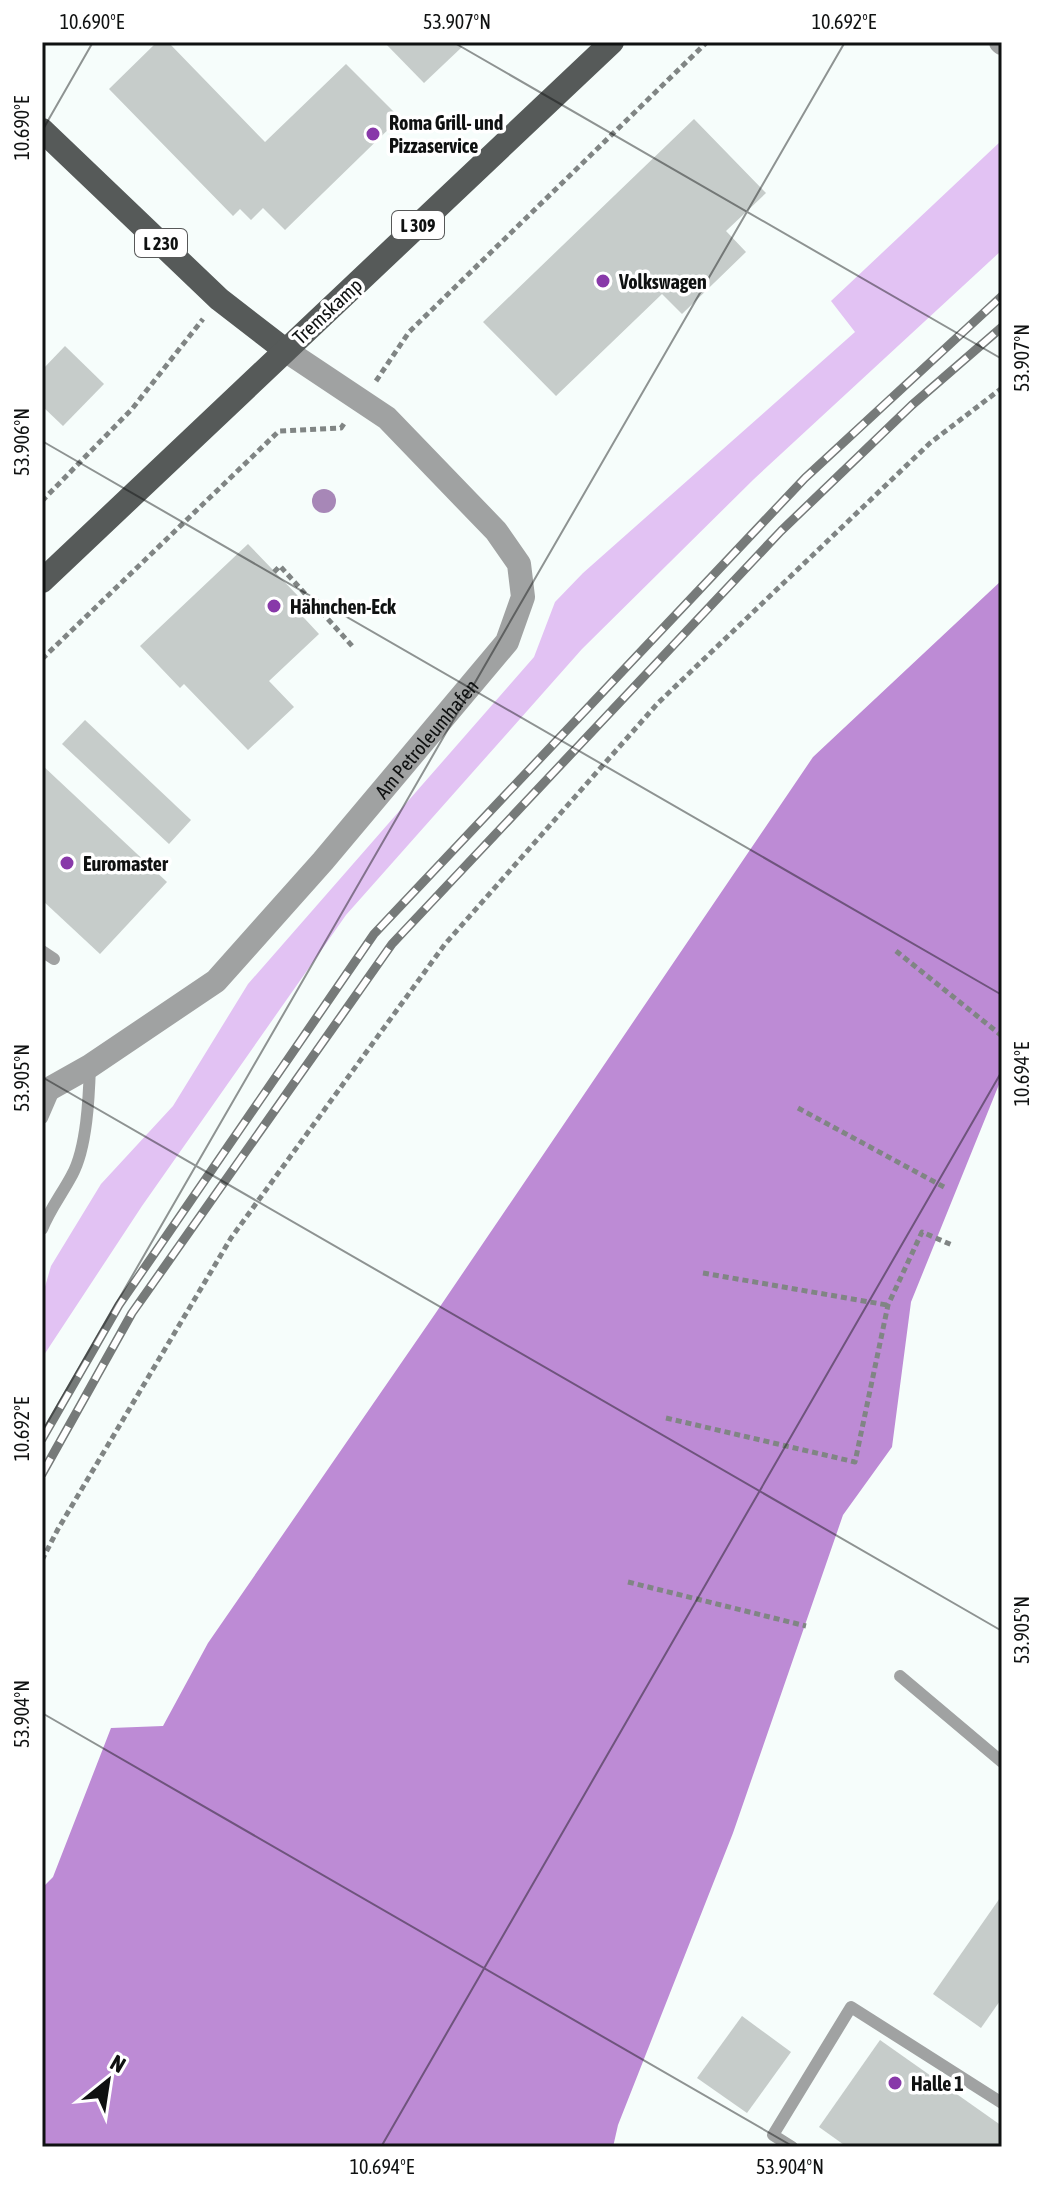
<svg xmlns="http://www.w3.org/2000/svg" width="1044" height="2189" viewBox="0 0 1044 2189" font-family="'Asap Condensed',sans-serif">
<style>
.green{fill:#e2c2f3}
.water{fill:#bd8bd5}
.building{fill:#c6ccca}
.lines{fill:none;stroke-linecap:round;stroke-linejoin:round}
.path{stroke:#808584;stroke-width:5;stroke-dasharray:6 4;stroke-linecap:butt}
.lane{stroke:#a0a2a2;stroke-width:12}
.street{stroke:#a0a2a2;stroke-width:24}
.primary{stroke:#565a59;stroke-width:24}
.rail-casing{stroke:#767a79;stroke-width:9}
.rail{stroke:#fff;stroke-width:6;stroke-dasharray:18;stroke-linecap:butt}
.tree{fill:#a787b7}
.ticks{fill:none;stroke:#0f1111;stroke-width:2;stroke-opacity:0.45}
.poi-dot{fill:#8839a9;stroke:#fff;stroke-width:3}
.labels{text-anchor:middle;dominant-baseline:central;stroke-width:7;stroke-linejoin:round;paint-order:stroke}
.shield{fill:#fff;stroke:#575858;stroke-width:2}
.shield-label{font-size:18px;font-weight:bold;fill:#0f1111}
.poi-label{font-size:20px;font-weight:bold;fill:#0f1111;stroke:#fff;text-anchor:start}
.street-label{font-size:20px;fill:#0f1111;stroke:#fff}
.neatline{fill:none;stroke:#0f1111;stroke-width:3}
.ticks-label{font-size:20px;text-anchor:middle;fill:#0f1111}
</style>
<rect width="100%" height="100%" fill="#f6fdfb"/>
<polygon class="green" points="1002,140 1002,250 754,479 582,649 346,915 142,1206 42,1358 42,1297 51,1266 101,1184 173,1106 248,984 534,657 555,602 583,573 855,332 831,301"/>
<polygon class="water" points="1002,580 1002,1077 911,1302 892,1447 843,1515 733,1833 618,2125 613,2147 42,2147 42,1888 53,1877 111,1728 163,1726 208,1643 435,1314 813,757"/>
<g class="building">
<polygon points="157,42 168,42 265,142 346,64 400,118 285,230 263,208 251,220 240,209 233,216 109,89"/>
<polygon points="384,42 457,42 462,47 424,83"/>
<polygon points="694,119 766,193 726,231 746,252 682,314 662,294 556,396 483,322"/>
<polygon points="65,346 104,384 63,426 42,406 42,370"/>
<polygon points="248,544 299,597 291,604 319,634 269,681 294,707 248,750 184,684 180,688 140,646"/>
<polygon points="85,720 191,820 169,844 62,744"/>
<polygon points="42,765 167,882 100,954 42,900"/>
<polygon points="1002,1895 1002,1998 981,2028 933,1994"/>
<polygon points="742,2016 791,2052 747,2113 697,2078"/>
<polygon points="880,2040 1002,2126 1002,2147 847,2147 819,2127"/>
</g>
<g class="lines">
<g class="path">
<polyline points="376,381 409,332 707,42"/>
<polyline points="42,501 132,409 203,319"/>
<polyline points="274,572 280,566 354,648"/>
<polyline points="42,659 279,431 341,428 346,421"/>
<polyline points="896,951 1002,1036"/>
<polyline points="798,1108 944,1187"/>
<polyline points="703,1273 887,1305"/>
<polyline points="666,1418 855,1462 888,1305 922,1232 952,1245"/>
<polyline points="42,1560 58,1529 231,1238 445,944 658,703 930,443 1002,388"/>
<polyline points="628,1582 806,1626"/>
</g>
<g class="lane">
<polyline points="42,951 54,959"/>
<polyline points="42,1118 55,1088"/>
<path d="M42,1229C50,1209 62,1194 72,1175C87,1148 89,1096 90,1066"/>
<polyline points="900,1676 1002,1762"/>
<polyline points="792,2147 773,2135 851,2007 1002,2103"/>
</g>
<g class="street">
<polyline points="1001,42 1002,43"/>
<path id="s1" d="M42,1093L90,1066L216,981L323,861L507,642L523,597L519,564L496,531L387,418L285,350"/>
</g>
<g class="primary">
<polyline points="42,130 219,299 285,350"/>
<polyline points="42,581 612,42"/>
</g>
<g class="rail-casing">
<g id="rail">
<polyline points="42,1439 119,1305 374,934 805,478 1002,296"/>
<polyline points="42,1474 132,1313 392,944 781,531 912,405 1002,327"/>
</g>
</g>
<use href="#rail" class="rail"/>
</g>
<circle class="tree" cx="324" cy="501" r="12"/>
<path class="ticks" d="M453,42L1002,359M42,131L93,42M42,441L1002,995M42,1077L1002,1631M42,1432L845,42M42,1713L794,2147M381,2147L1002,1071"/>
<g class="poi-dot">
<circle cx="373" cy="134" r="8"/>
<circle cx="603" cy="281" r="8"/>
<circle cx="274" cy="606" r="8"/>
<circle cx="67" cy="863" r="8"/>
<circle cx="895" cy="2083" r="8"/>
</g>
<g class="labels">
<g class="shield">
<rect x="392" y="211" width="52" height="28" rx="6"/>
<rect x="135" y="229" width="52" height="28" rx="6"/>
</g>
<g class="shield-label">
<text x="418" y="225">L 309</text>
<text x="161" y="243">L 230</text>
</g>
<g class="poi-label">
<text x="389" y="122">Roma Grill- und<tspan x="389" dy="23">Pizzaservice</tspan></text>
<text x="619" y="281">Volkswagen</text>
<text x="290" y="606">Hähnchen-Eck</text>
<text x="83" y="863">Euromaster</text>
<text x="911" y="2083">Halle 1</text>
</g>
<g class="street-label">
<text transform="translate(327 311) rotate(-43)">Tremskamp</text>
<text stroke="none"><textPath href="#s1" startOffset="528">Am Petroleumhafen</textPath></text>
</g>
</g>
<rect width="1044" height="2189" fill="none" stroke="#ffffff" stroke-width="88"/>
<g transform="translate(108 2081) rotate(30)" stroke="#ffffff" stroke-width="6" paint-order="stroke">
<path d="M0-6L14 30L0 20L-14 30Z" fill="#0f1111"/>
<text y="-12" font-size="22" font-weight="bold" text-anchor="middle" fill="#0f1111">N</text>
</g>
<rect x="44" y="44" width="956" height="2101" class="neatline"/>
<g class="ticks-label">
<text x="92" y="29">10.690°E</text>
<text x="457" y="29">53.907°N</text>
<text x="844" y="29">10.692°E</text>
<text transform="translate(22 128) rotate(-90)" y="7">10.690°E</text>
<text transform="translate(1022 358) rotate(-90)" y="7">53.907°N</text>
<text transform="translate(22 442) rotate(-90)" y="7">53.906°N</text>
<text transform="translate(1022 1074) rotate(-90)" y="7">10.694°E</text>
<text transform="translate(22 1078) rotate(-90)" y="7">53.905°N</text>
<text transform="translate(22 1429) rotate(-90)" y="7">10.692°E</text>
<text transform="translate(1022 1630) rotate(-90)" y="7">53.905°N</text>
<text transform="translate(22 1714) rotate(-90)" y="7">53.904°N</text>
<text x="382" y="2174">10.694°E</text>
<text x="790" y="2174">53.904°N</text>
</g>
</svg>
